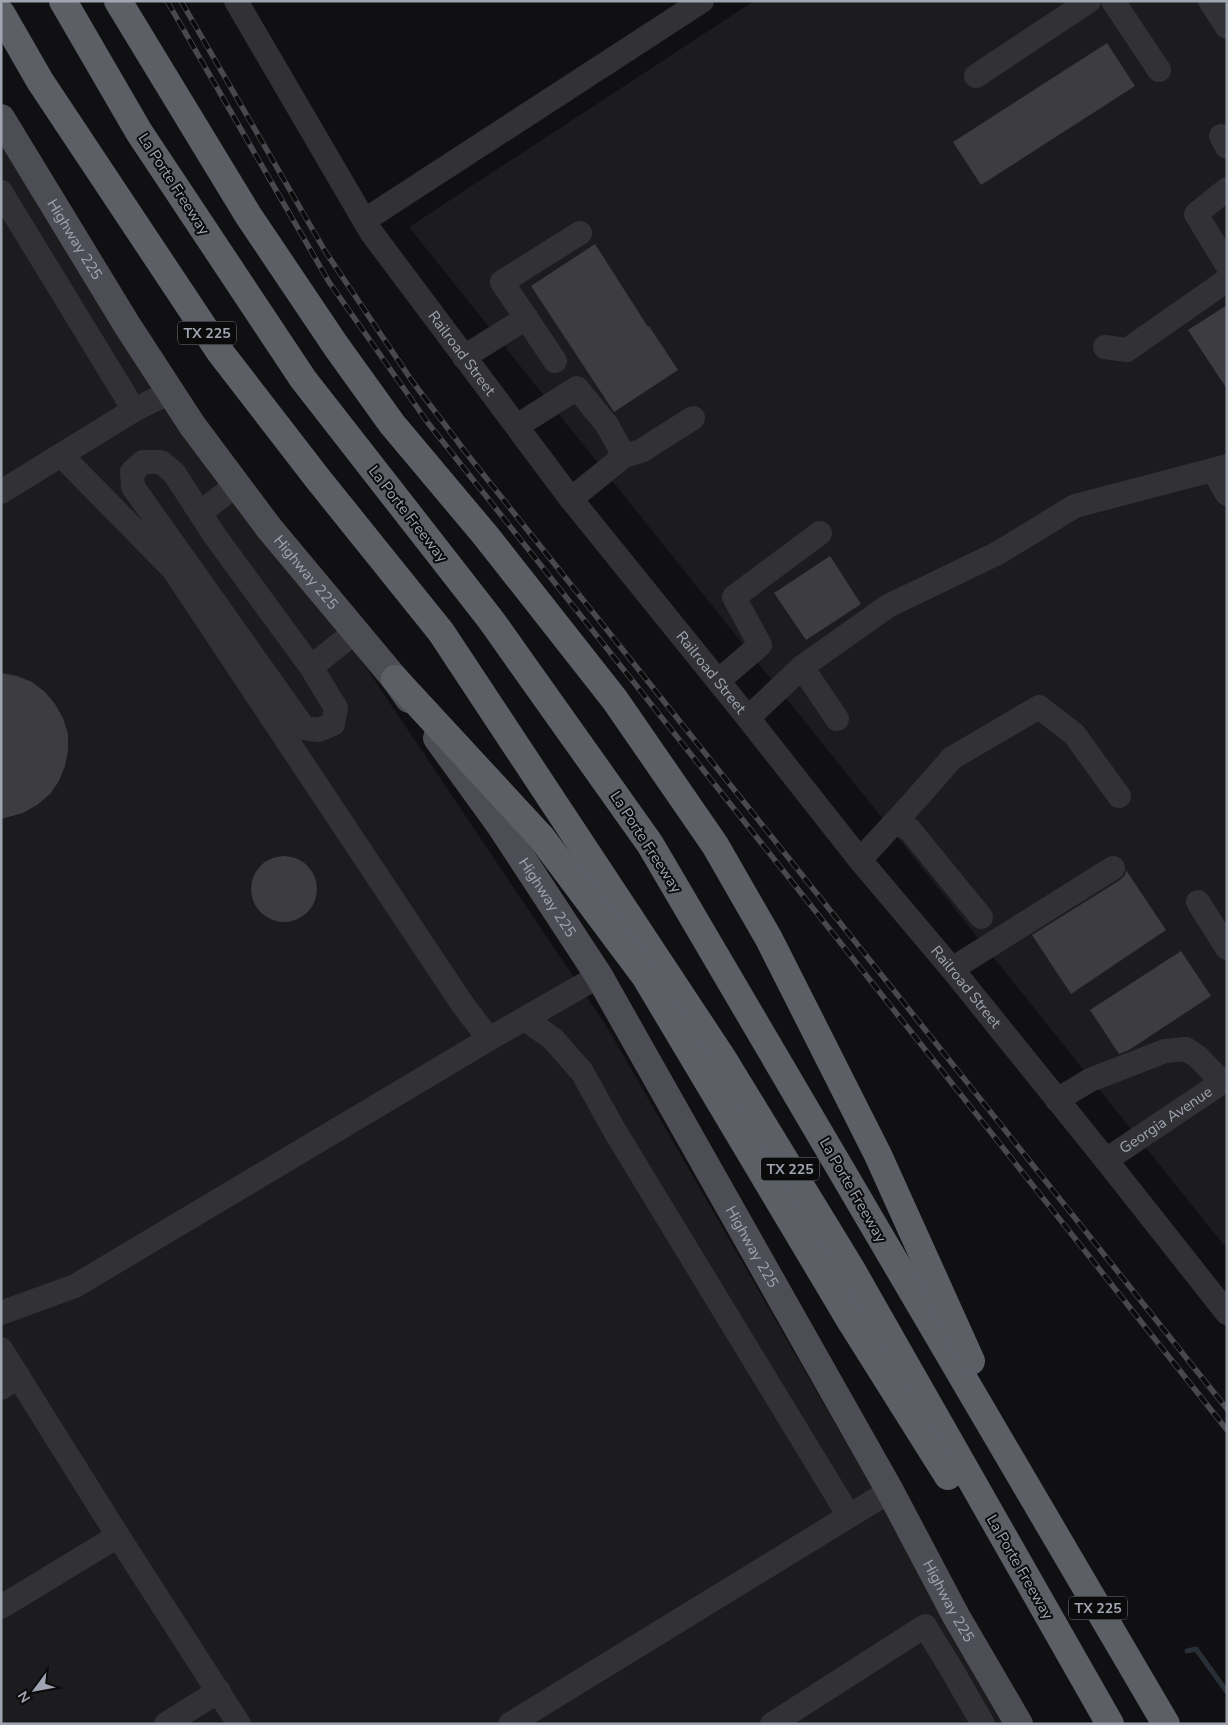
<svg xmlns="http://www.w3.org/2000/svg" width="1228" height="1725" viewBox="0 0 1228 1725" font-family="'Nunito Sans',sans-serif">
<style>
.built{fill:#1c1c1e}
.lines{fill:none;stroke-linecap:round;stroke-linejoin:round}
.stream{stroke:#282f36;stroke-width:5}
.building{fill:#3c3c41}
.minor{stroke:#313136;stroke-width:24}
.major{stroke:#4d4e55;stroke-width:28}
.highway{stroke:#5d5f67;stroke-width:28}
.rail-casing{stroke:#48494f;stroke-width:5.5}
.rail{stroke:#0b0b0c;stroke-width:4;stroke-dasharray:11;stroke-linecap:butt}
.labels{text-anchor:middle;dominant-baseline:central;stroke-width:4;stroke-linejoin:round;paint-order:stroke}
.shield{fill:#0b0b0c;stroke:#747780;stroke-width:1}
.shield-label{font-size:14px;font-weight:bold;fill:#a1a5b2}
.street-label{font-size:15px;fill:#a1a5b2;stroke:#0b0b0c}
</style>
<rect width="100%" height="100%" fill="#100f11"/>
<g class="built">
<polygon points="754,1 1227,1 1227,1249 409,227"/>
<polygon points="1,123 607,1027 1008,1724 1,1724"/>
</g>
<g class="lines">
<polyline class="stream" points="1187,1651 1196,1649 1227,1692"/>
</g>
<g class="building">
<polygon points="1107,43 1135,86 981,185 953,142"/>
<polygon points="595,244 648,327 649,326 678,370 614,412 531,286"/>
<polygon points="1227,305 1227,389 1188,330"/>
<polygon points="830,556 861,604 806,640 774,593"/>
<polygon points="1,673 17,676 32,682 45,692 55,704 63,718 68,734 68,750 65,766 59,781 50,794 37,805 23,813 1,819"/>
<circle cx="284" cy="889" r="33"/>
<polygon points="1126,870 1166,930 1071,994 1032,935 1120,880 1125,875"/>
<polygon points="1181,951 1211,996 1129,1050 1119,1054 1090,1010"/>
</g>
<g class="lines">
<g class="minor">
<path id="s1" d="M236,1L371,232L571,499L748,718L860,860L952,969L1106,1160L1227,1313"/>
<polyline points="1113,1 1159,70"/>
<polyline points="1210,1 1227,27"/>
<polyline points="976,76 1089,1"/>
<polyline points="1221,136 1227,147"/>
<polyline points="1227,189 1196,214 1227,265"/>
<polyline points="1,192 134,410"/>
<polyline points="365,220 702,1"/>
<polyline points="1105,347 1127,350 1227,280"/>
<polyline points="464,357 526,318"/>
<polyline points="555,361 502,282 580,233"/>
<polyline points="517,426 577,388 607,425 624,456"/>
<polyline points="61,455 173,569 463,1005 489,1039"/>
<polyline points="1213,470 1227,494"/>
<polyline points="1,492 134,410 156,399 172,393"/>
<polyline points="571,499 624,456 641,451 693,418"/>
<polyline points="200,513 236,485"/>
<polyline points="311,667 215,536 174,473 161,462 143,462 132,472 133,487 304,728 318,730 333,724 336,708 311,667 355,632"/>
<polyline points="802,667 837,719"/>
<polyline points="718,681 760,645 734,597 820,533"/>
<polyline points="748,718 802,667 888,606 998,553 1075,506 1227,466"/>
<polyline points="896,822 910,830 981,917"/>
<polyline points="860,860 917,798 952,758 1039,707 1074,734 1119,796"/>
<polyline points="1198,902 1227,948"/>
<polyline points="952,969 1113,868"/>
<polyline points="525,1019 553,1039 582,1072 616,1133 849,1516"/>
<polyline points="1057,1100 1090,1080 1165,1051 1186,1049 1198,1057 1222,1082"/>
<path id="s2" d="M1106,1160L1227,1079"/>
<polyline points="1,1313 75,1286 489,1039 599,976"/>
<polyline points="1,1349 118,1536 239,1724"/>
<polyline points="1,1388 19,1377"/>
<polyline points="1,1607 118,1536"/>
<polyline points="166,1724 219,1691"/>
<polyline points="510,1724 890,1491"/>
<polyline points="772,1724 925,1626 952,1670 983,1724"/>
</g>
<g class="major">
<path id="s3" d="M1,118L127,325L192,425L269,528L395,679L409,699"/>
<path id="s4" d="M437,738L500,825L599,976L890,1491L956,1616L1019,1724"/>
</g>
<g class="highway">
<polyline points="63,1 139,132 303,379 491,620 650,844 1166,1724"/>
<polyline points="118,1 248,215 336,346 392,424 486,536 615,700 715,845 769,939 878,1155 971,1361"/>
<polyline points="1,13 40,81 220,352 318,479 441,632 723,1059 850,1267 1110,1724"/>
<polyline points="395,679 541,837 645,976 850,1320 948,1476"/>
</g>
<g class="rail-casing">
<g id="rail">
<polyline points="167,1 329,282 428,423 1227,1430"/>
<polyline points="181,1 325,251 412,381 467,454 1227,1409"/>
</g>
</g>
<use href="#rail" class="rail"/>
</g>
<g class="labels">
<g class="shield">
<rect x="178" y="321.5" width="58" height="23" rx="4"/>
<rect x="761" y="1157.5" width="58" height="23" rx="4"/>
<rect x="1069" y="1596.5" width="58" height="23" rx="4"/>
</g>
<g class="shield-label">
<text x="207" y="333">TX 225</text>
<text x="790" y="1169">TX 225</text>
<text x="1098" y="1608">TX 225</text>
</g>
<g class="street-label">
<text transform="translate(174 184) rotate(57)">La Porte Freeway</text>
<text stroke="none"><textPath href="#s3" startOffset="142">Highway 225</textPath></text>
<text stroke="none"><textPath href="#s1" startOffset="419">Railroad Street</textPath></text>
<text transform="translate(408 514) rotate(52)">La Porte Freeway</text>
<text stroke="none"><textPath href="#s3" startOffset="548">Highway 225</textPath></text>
<text stroke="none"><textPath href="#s1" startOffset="824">Railroad Street</textPath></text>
<text transform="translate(646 842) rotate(57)">La Porte Freeway</text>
<text stroke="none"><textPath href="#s4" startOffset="194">Highway 225</textPath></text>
<text stroke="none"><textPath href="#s1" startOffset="1229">Railroad Street</textPath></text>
<text stroke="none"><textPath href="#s2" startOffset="72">Georgia Avenue</textPath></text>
<text transform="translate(853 1190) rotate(60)">La Porte Freeway</text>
<text stroke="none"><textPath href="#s4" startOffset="599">Highway 225</textPath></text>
<text transform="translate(1020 1567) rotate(60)">La Porte Freeway</text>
<text stroke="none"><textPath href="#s4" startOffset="1004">Highway 225</textPath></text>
</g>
</g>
<rect width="1228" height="1725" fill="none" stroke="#a1a5b2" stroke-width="5"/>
<g transform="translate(35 1690) rotate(238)" stroke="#0b0b0c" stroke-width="4" paint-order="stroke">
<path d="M0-4L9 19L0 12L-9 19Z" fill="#a1a5b2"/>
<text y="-8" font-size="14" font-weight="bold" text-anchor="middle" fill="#a1a5b2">N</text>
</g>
</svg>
